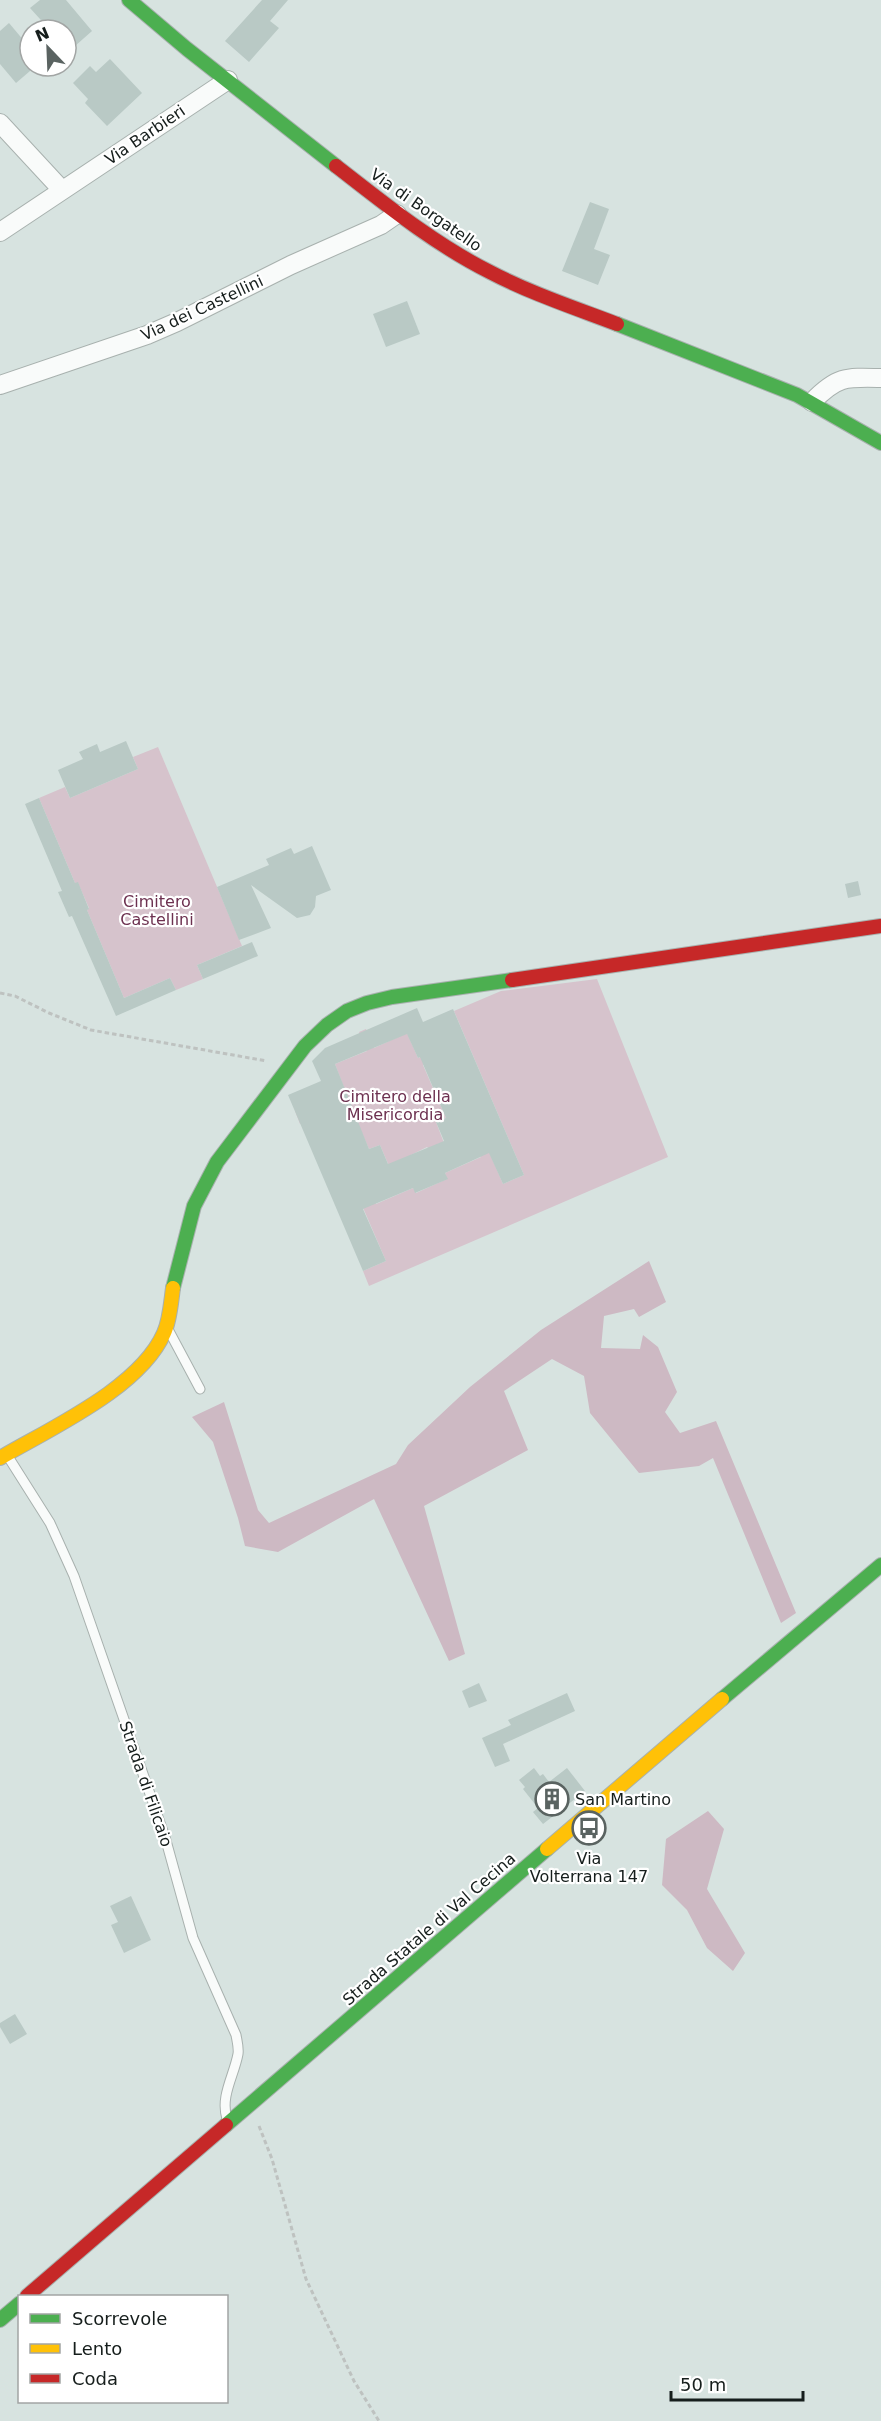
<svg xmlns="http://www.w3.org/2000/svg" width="881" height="2421" viewBox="0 0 881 2421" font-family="'DejaVu Sans',sans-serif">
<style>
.green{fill:#d6c3cc;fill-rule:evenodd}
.forest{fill:#cdb9c3}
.building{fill:#b9c9c5;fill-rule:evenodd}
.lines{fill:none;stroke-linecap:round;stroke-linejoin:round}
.lane-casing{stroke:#a8b1ae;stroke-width:11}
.street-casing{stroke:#a8b1ae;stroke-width:20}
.fast-casing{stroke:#a8b1ae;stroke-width:16}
.slow-casing{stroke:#a8b1ae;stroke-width:16}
.jam-casing{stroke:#a8b1ae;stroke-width:16}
.path{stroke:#bec2c0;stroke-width:3;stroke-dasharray:4.5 3;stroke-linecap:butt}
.lane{stroke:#f9fbfa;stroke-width:9}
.street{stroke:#f9fbfa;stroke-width:18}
.fast{stroke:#4caf50;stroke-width:14}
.slow{stroke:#ffc107;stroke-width:14}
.jam{stroke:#c62828;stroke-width:14}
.labels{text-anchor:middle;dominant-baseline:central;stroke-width:4.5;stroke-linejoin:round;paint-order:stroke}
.street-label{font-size:16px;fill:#161e1c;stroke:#fff}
.park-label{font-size:16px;fill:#6d3150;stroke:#fff}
.poi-label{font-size:16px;fill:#161e1c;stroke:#fff;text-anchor:start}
</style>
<rect width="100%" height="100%" fill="#d7e3e0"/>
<g class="green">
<polygon points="158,747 242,946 197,965 203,979 176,990 170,978 124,998 87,910 89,908 78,883 75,883 39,798 65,787 70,798 138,769 133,757"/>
<path d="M597,979L668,1157L369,1286L363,1271L386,1261L323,1115L300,1124L295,1111L345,1090L335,1064L367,1051L359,1032L366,1029L374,1048L407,1033L418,1058L435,1050L432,1019L503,1184L524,1175L454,1011L501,991ZM440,1058L481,1157L445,1173L447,1179L416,1193L413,1188L376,1204L347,1098L369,1149L380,1145L389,1166L427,1147L429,1149L444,1143L436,1122L446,1118L423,1065Z"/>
</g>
<g class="forest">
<polygon points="649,1261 666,1302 639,1317 634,1309 604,1316 601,1348 640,1349 643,1335 658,1347 677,1392 665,1412 680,1433 716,1421 796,1613 781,1623 713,1458 699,1466 639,1473 590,1413 584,1376 552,1359 504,1391 528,1450 424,1506 465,1654 449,1661 374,1499 278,1552 245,1546 238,1518 213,1442 192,1417 224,1402 258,1510 269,1523 396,1464 408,1445 470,1387 541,1330"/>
<polygon points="708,1811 724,1829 707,1889 745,1953 733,1971 707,1948 687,1910 662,1885 666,1839"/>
</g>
<g class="building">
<polygon points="40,0 66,0 92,31 66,54 66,30 50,30 30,8"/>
<polygon points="262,0 288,0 270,21 279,28 249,62 225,41"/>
<polygon points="9,23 30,48 30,71 16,83 0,64 0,31"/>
<polygon points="110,59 142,93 107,126 85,103 88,99 73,83 90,66 96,72"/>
<polygon points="590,202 609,209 594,249 610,255 598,285 562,271"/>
<polygon points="407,301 420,334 386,347 373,314"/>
<polygon points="126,741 138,769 70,798 58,770 83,759 79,752 97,744 100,752"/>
<polygon points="39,798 75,883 78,882 89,909 87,910 124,998 170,978 176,990 116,1016 72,916 69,917 58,892 62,891 25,804"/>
<polygon points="312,846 331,890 316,896 315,907 310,915 297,918 251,885 271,928 239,940 217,887 269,865 266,859 291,848 294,854"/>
<polygon points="858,881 861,895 848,898 845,884"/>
<polygon points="252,942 258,956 203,979 197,965"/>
<path d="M417,1008L423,1022L453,1009L524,1175L503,1184L489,1153L445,1173L448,1179L415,1193L413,1188L363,1209L386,1261L363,1271L288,1095L321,1081L312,1061L325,1048ZM407,1034L418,1058L420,1057L446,1118L436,1122L444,1141L388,1164L380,1145L369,1149L335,1064Z"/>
<polygon points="479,1683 487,1701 469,1708 462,1691"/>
<polygon points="567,1693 575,1711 503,1744 510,1761 495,1767 482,1738 511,1725 508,1720"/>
<polygon points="534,1768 540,1776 543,1774 549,1782 567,1768 585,1791 543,1824 533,1812 538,1808 523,1789 525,1787 519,1780"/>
<polygon points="131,1896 151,1940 124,1953 111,1925 118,1922 110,1906"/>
<polygon points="15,2014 27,2034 10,2044 0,2027 0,2023"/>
</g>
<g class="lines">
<g class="lane-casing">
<g id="lane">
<polyline points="169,1331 200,1389"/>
<path d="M7,1455L50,1523L74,1576L165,1837L193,1938L236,2035C237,2041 239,2048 238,2054C234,2076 220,2096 227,2119"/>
</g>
</g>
<g class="street-casing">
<g id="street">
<polyline points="0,123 62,190"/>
<polyline points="0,232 228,80"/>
<polyline points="0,385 147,335 177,322 291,265 381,225 397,214"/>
<path d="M812,402C837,376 846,377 881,378"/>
</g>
</g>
<g class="fast-casing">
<g id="fast">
<polyline points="129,0 187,49 336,166"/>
<polyline points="617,324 797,395 881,443"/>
<polyline points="173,1288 194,1206 217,1162 305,1046 327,1025 347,1011 367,1003 392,997 512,980"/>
<polyline points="722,1699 881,1565"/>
<polyline points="226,2125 547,1849"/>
<polyline points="0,2320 20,2303"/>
</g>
</g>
<g class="slow-casing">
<g id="slow">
<path d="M0,1458C51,1428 140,1388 164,1333C170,1320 171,1302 173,1288"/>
<polyline points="547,1849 722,1699"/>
</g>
</g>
<g class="jam-casing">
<g id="jam">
<path d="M336,166C385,204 434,244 490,272C530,293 575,308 617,324"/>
<polyline points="512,980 881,926"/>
<polyline points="27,2296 226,2125"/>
</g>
</g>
<g class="path">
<polyline points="0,993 15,996 49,1013 91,1030 267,1061"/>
<polyline points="259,2126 272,2159 306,2279 354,2381 379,2421"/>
</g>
<use href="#lane" class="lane"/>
<use href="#street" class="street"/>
<use href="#fast" class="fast"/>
<use href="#slow" class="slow"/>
<use href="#jam" class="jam"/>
</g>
<defs>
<g id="building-ring" transform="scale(1.725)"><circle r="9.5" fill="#fff" stroke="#5a6361" stroke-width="1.5"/><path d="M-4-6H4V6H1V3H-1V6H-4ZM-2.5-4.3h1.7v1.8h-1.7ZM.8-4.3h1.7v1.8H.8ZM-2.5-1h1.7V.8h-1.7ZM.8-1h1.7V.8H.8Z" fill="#5a6361"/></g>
<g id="bus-ring" transform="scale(1.725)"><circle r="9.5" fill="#fff" stroke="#5a6361" stroke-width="1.5"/><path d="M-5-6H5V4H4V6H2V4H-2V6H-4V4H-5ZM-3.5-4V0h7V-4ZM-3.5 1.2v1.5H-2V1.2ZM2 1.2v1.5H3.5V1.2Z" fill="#5a6361"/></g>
</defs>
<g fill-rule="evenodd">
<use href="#building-ring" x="552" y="1799"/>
<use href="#bus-ring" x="589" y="1828"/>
</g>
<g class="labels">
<g class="street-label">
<text transform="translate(145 135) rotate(-34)">Via Barbieri</text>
<text transform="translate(426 210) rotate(35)">Via di Borgatello</text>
<text transform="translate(202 308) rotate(-25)">Via dei Castellini</text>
<text transform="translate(146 1784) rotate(71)">Strada di Filicaio</text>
<text transform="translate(429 1929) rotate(-41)">Strada Statale di Val Cecina</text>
</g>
<g class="park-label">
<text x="157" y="901">Cimitero<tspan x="157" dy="18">Castellini</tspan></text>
<text x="395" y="1096">Cimitero della<tspan x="395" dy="18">Misericordia</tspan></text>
</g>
<g class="poi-label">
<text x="575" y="1799">San Martino</text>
<text x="589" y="1858" text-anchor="middle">Via<tspan x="589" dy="18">Volterrana 147</tspan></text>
</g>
</g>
<rect x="18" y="2295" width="210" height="108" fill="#ffffff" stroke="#a2a5a4" stroke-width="1.5"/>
<rect x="30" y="2314" width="30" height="9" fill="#4caf50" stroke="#a2a5a4" stroke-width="1.5"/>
<text x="72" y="2325" font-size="18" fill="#161e1c">Scorrevole</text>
<rect x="30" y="2344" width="30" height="9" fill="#ffc107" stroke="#a2a5a4" stroke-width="1.5"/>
<text x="72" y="2355" font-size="18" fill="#161e1c">Lento</text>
<rect x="30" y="2374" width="30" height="9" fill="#c62828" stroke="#a2a5a4" stroke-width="1.5"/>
<text x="72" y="2385" font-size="18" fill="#161e1c">Coda</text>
<g transform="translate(48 48) rotate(337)"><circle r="28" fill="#ffffff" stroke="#a2a5a4" stroke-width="1.5"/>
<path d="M0-4.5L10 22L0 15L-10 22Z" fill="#5a6361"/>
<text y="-9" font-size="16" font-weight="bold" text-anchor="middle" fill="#161e1c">N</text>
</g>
<path d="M671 2391v9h132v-9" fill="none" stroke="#161e1c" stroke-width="3"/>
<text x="680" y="2391" font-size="18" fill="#161e1c" stroke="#ffffff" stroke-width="4.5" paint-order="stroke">50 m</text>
</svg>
